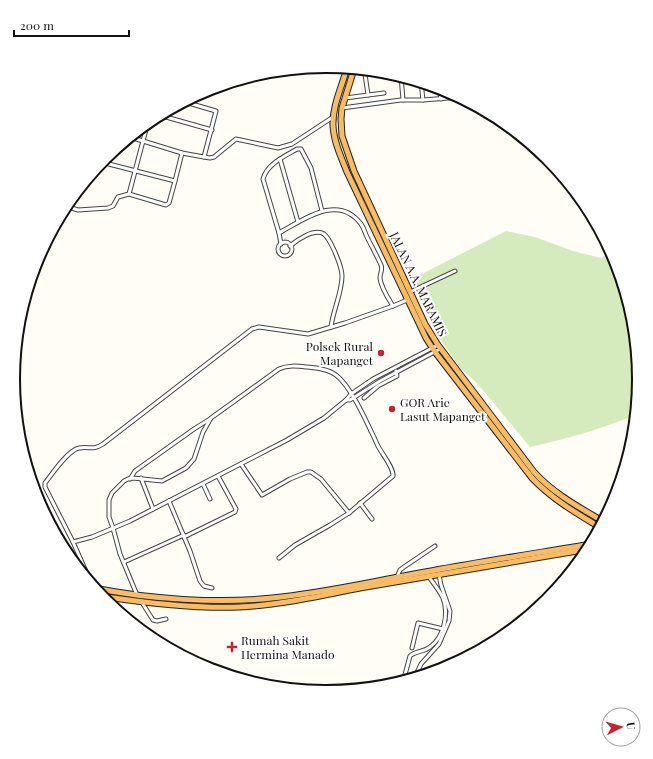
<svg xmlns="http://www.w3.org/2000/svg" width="653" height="759" viewBox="0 0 653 759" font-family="'Playfair Display',serif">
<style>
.green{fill:#d5ebbd}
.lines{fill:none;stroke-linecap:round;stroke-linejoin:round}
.minor-casing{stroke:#444;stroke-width:5}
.trunk-casing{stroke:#222;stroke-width:7}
.minor{stroke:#fff;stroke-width:3}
.trunk{stroke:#f7bc64;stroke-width:5}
.poi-dot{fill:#c4262e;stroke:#fff;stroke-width:1.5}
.labels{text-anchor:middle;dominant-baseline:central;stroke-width:4;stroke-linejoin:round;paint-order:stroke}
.street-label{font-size:12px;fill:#111;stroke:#fff}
.poi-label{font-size:12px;fill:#111;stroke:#fff;text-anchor:start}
.rim{fill:none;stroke:#111;stroke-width:2}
</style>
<rect width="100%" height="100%" fill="#fffdf5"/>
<path class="green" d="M506,231L535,237L573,251L601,258L612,251L616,260L634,319L640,380L637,414C602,429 566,439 530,447L477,383L462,370L440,339L410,280Z"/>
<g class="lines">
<g class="minor-casing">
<g id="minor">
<polyline points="352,74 362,70"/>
<polyline points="365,74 368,95"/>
<polyline points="401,76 403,100"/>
<polyline points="421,82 423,100"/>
<polyline points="439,88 441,99"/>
<polyline points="345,98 384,93"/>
<polyline points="342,108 401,100 423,100 461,97"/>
<polyline points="159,115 212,130"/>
<polyline points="148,122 129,194 166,205 169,203 175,181"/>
<polyline points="130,137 182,153 204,157 216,111 185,102"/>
<polyline points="204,157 210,158 214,157 236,139 278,148 292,144 333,117"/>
<polyline points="280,159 298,222"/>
<polyline points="101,162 175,181 182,153"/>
<polyline points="65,206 78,210 108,208 113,206 118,197 129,194"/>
<path d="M279,233L263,179C267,164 285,156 297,149H301L311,168L322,211"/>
<circle cx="285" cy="249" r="7"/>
<path d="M281,244L279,233C303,220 338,193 361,224C364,228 365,233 367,237C372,247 377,256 381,265C383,270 380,273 380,278C381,288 388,298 393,306L407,300"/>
<path d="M290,246C297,240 314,228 324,234C329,238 332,246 335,252C338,260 342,268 342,276C342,293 333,310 331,327"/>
<polyline points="410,292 455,271"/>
<polyline points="364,398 378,386 397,376 396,371"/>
<polyline points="346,400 350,400 380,381 440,349"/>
<polyline points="241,464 262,495 290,479 307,472 311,472 321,479 349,513"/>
<polyline points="141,478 153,509"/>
<polyline points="130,479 135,471 194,429 210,419"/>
<polyline points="203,484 210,499"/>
<polyline points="169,501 190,551 200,581 204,586 212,588"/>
<polyline points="360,503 372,519"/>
<polyline points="184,537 235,512 236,509 218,476"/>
<polyline points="73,542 92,537 130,521 287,440 324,418 346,400 351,394 373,379 438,345"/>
<polyline points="124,562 184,535"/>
<polyline points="397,577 400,570 404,567 435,546"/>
<path d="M93,587L73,542L45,487V483C52,474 68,450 79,448C90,446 92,451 103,444L252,329L259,327L308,334L345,323L393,306"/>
<path d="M137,595L120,554L113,528L109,517V500L112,493L124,481L128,479L133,478L162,481L186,468L194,459L203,432L211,418L279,369C288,365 297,366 306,367C316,368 328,369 336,375C352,387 369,427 378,446C382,454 394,468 393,476L349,513L330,525L295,545L279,558"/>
<polyline points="141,601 153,620 157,621 166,619"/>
<polyline points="412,648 418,623 443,629"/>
<polyline points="414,679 421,664 439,644 449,621 450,611 441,585 439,575"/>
<path d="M403,682L410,656C415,651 424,652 430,647C444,637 449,614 443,598C439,590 434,584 429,577"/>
</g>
</g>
<g class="trunk-casing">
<g id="trunk">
<path d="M347,68C342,86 332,107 333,126C334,142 341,157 347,172L426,338L435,352L532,478C552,499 576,513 601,528"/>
<path d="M354,69L342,108L341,119L342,136L354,171L425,324L438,345L534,472C554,494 579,507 604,522"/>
<polyline points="588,545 595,538 600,527"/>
<path d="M94,588C148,599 218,604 272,598C325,593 378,580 431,571C484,561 538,553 592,544"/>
<path d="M100,596C146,603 194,609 240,607C280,605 321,596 360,588L589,549"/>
</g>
</g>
<use href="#minor" class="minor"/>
<use href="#trunk" class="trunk"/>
</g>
<g class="poi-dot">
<circle cx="381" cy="353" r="4"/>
<circle cx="392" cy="409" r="4"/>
<path d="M230 641h4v4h4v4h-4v4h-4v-4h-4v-4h4z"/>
</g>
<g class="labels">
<g class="street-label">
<text transform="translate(419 284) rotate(64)">JALAN A.A. MARAMIS</text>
</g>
<g class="poi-label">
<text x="373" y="346" text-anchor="end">Polsek Rural<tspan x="373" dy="14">Mapanget</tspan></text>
<text x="400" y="402">GOR Arie<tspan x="400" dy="14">Lasut Mapanget</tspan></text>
<text x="241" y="640">Rumah Sakit<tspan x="241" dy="14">Hermina Manado</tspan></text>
</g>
</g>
<path d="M0 0H653V759H0ZM20 379a306 306 0 1 1 612 0a306 306 0 1 1-612 0Z" fill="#fff" fill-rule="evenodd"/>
<path class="rim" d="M20 379a306 306 0 1 1 612 0a306 306 0 1 1-612 0Z"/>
<g transform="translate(621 727) rotate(84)"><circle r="19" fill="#ffffff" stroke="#a0a0a0"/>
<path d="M0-3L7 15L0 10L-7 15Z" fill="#c4262e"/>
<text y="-6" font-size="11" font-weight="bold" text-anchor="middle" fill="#111111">U</text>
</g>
<path d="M14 30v6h115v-6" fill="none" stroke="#111111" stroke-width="2"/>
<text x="20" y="30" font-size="12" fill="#111111" stroke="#ffffff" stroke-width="3" paint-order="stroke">200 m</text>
</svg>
